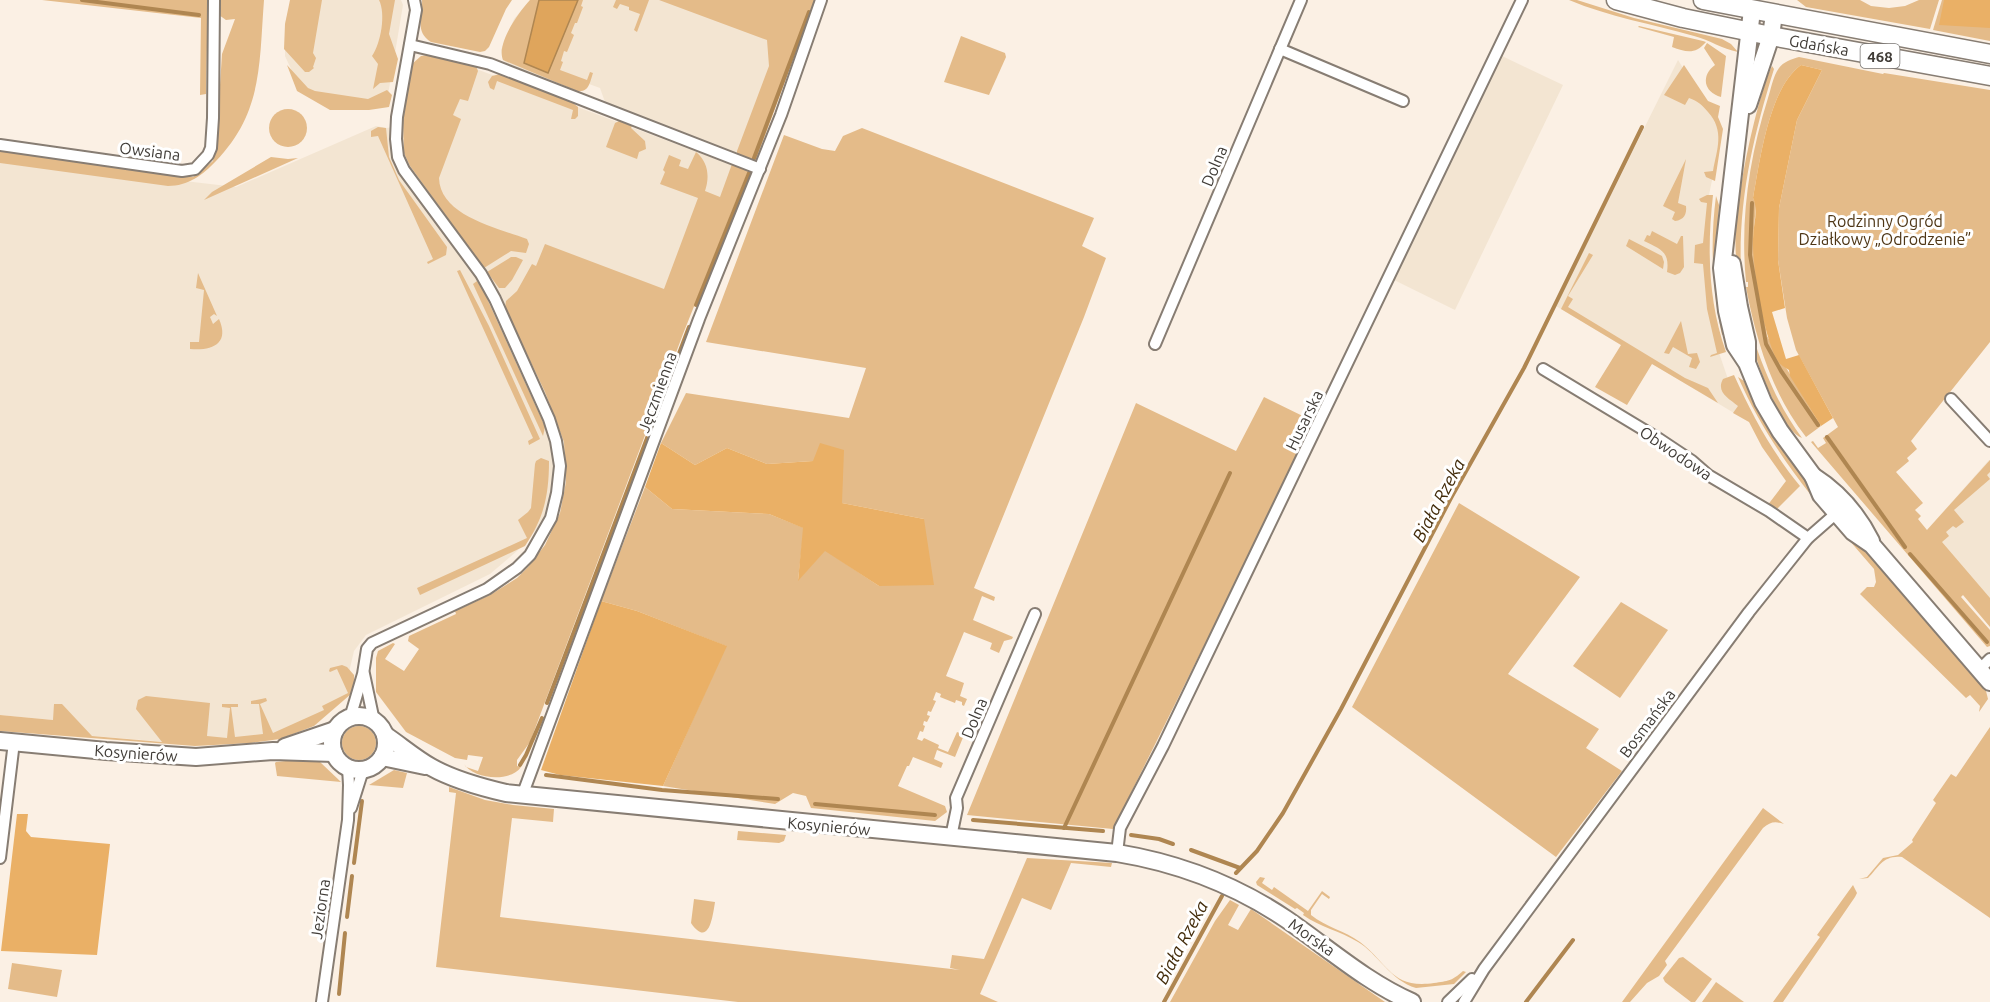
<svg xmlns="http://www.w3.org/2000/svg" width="1990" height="1002" viewBox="0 0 1990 1002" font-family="Ubuntu,sans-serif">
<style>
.built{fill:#f3e5d2}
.green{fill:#e4bb89}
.forest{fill:#eab066}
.water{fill:#dfa55c;stroke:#af8651;stroke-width:1.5}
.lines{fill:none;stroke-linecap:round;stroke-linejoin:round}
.stream{stroke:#af8651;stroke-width:4}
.minor-casing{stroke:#877d73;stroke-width:14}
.secondary-casing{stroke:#877d73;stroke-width:20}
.primary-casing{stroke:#877d73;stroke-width:21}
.minor{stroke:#fff;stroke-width:10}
.secondary{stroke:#fff;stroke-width:16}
.primary{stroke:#fff;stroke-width:18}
.labels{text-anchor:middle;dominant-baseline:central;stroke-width:6;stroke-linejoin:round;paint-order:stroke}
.shield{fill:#fff;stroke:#797673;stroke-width:1.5}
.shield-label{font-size:15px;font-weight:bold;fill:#403c37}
.street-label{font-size:16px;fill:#403c37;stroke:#fff}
.park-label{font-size:16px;fill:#4e3616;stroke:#fff}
.water-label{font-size:18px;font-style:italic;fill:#432c0b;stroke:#fff}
</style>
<rect width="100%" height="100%" fill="#fbf0e4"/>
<g class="built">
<polygon points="291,0 401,0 403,5 386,107 329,106 297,82 285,56 285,24"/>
<polygon points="530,0 685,0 799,42 752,159 605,102 600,88 589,84 577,91 506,63 503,60 501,50 514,19"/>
<polygon points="1500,55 1563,85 1455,310 1392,279"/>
<polygon points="1678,60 1722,131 1709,195 1704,265 1717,347 1730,385 1749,422 1556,306"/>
<polygon points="471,67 748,171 652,403 517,551 490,574 366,635 354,651 350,668 349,694 295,729 272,736 179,743 57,733 53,720 0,715 0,154 167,179 236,187 376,126 386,128 405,126"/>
<polygon points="1989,460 1990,460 1990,602 1927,530"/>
</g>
<g class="green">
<polygon points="42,0 208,0 206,94 200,95 201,18"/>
<path d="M219,0H264C259,64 263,112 216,161C203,175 188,186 168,186L0,163V150L193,177L213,161L216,146L222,54L235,19L226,20L219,15Z"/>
<polygon points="290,0 322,0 313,53 316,58 313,67 314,68 309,72 305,72 284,49 285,24"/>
<path d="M379,0H395L389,34L398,59L393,82L380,83L373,89L378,64L372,56C381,43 386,14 379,0Z"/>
<path d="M422,0H512L506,9L489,47L485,51L480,52L431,42C414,31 423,17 422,0Z"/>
<path d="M530,0H539L524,63L548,72L578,0H583L581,6L583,7L577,23H575L571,33L574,35L567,52L564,51L561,61L563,62L560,70L587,80L590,72L593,73C590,82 589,93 577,91L503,60C496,43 519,12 530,0Z"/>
<polygon points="616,0 649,0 637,32 634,30 640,14 629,10 629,7 620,4 617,9 613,7"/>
<polygon points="659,0 815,0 756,160 751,161 737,156 737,151 769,66 767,40"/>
<path d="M1569,0H1577L1634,18L1722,39L1731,44L1738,52C1722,49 1710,40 1694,36C1653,24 1609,17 1569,0Z"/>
<polygon points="1797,0 1860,0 1871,6 1889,8 1905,6 1919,0 1939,0 1930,29 1806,7"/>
<polygon points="1942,0 1990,0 1990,41 1933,30"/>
<path d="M1639,26L1703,41L1706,42C1695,55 1686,52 1672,47L1674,37L1638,27Z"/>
<polygon points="961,36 1005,53 1006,57 989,95 944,82"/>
<path d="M1707,43L1726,56L1721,97C1703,92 1701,75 1715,65L1704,48Z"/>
<path d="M428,55L472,64L476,66L478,71L468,101L460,99L453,115L461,119L439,178C440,216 498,228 527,239L529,244L526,253L511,251L484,268L410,166L404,153L403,121L412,64L421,56Z"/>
<path d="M1799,57L1883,74L1884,73L1990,90V342L1911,441L1917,449L1907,458L1909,461L1896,472L1923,503L1915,510L1921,516L1918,519L1927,530L1990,460V472L1987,475L1990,479L1954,510L1964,522L1956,528L1953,526L1946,532L1949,536L1942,542L1990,598V627L1963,595L1961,597L1990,630V646L1987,647L1811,442L1813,441L1818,448L1826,443L1823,438L1838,427L1796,350L1787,318L1778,260L1779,208L1797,120L1822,70L1801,65C1769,88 1760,160 1753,198L1756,204L1753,240L1767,336L1821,426L1806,437C1772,394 1756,340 1746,287H1748V282H1746C1740,220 1749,158 1768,98C1771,89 1773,76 1779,68C1783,62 1792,59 1799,57Z"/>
<polygon points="287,65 308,88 315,91 368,99 387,90 392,95 389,107 369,110 330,110 297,91"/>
<path d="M1684,65L1708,101L1720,106L1718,117L1723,129L1715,181L1706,177L1704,172L1713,171C1717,149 1725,131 1708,112C1702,105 1698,101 1689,98L1685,105L1664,95Z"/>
<path d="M1772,66L1774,69C1753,137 1738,200 1741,273C1722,248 1757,95 1772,66Z"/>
<polygon points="500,74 573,103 578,107 578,116 575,119 571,119 573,110 497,81 494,90 490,88 488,82 492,76"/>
<circle cx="288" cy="128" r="19"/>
<polygon points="619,121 632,126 631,128 645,141 646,149 639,152 637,159 606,147 615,123"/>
<polygon points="378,127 386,128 389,157 399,180 447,247 446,255 428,264 427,262 433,259 378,136 371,137 371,131"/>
<polygon points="862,128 1094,218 1082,246 1106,258 1084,317 974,588 995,597 994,601 982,596 973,620 1013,637 1012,639 1004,641 999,653 990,649 992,643 964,632 946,676 964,683 960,696 967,699 964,706 962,705 962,702 956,700 955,703 940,697 941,694 936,692 933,700 936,701 931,712 928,711 927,715 930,716 927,722 924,721 923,725 925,726 923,732 920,731 917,739 922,741 924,738 939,745 938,748 948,752 957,732 964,735 955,757 937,750 934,759 943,763 941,768 913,757 909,766 907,766 898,786 945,806 947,812 935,821 811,808 806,796 793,793 775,804 663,786 726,646 637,611 601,601 645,487 672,509 769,514 804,528 798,580 825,550 879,586 924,519 842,503 813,461 767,464 727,448 695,465 661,443 686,393 849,418 866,368 706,342 784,135 822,149 835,151 843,136"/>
<path d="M696,152C708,162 710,176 705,191L720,197L732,164L747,169L748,171L683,334L530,742L517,760V766L521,767C510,783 473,779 464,764L466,767L478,771L483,757L468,755L467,760L455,758L406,732L376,692V658L378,651L393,643L395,644L385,659L404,671L419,649L408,641L409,636L456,614L455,611L490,595L517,578L528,567L545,545L560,513L566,482L564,442L545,392L505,308L506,301L517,291L532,264L536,266L545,244L664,289L698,198L660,184L665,172L663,170L669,155L681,160L679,166L688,169Z"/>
<polygon points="271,157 288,159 298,158 204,200 212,192"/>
<path d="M1686,159L1678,203L1686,206C1687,214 1684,220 1675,221L1672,219L1675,212L1663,206Z"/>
<path d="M1707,195H1713C1707,248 1708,301 1726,352L1710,357L1711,355L1717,353L1707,309L1703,264L1694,263L1695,245L1703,243L1707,203L1701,202L1699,199Z"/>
<path d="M1716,196L1719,205L1717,242L1729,333L1722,335C1712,289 1710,242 1716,196Z"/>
<path d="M1652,231L1677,244L1681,236H1683L1684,267L1680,273L1675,275L1667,272C1670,251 1660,249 1644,241L1647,235L1650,236Z"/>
<polygon points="1629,239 1662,256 1664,262 1663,269 1626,246"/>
<polygon points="1589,253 1593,255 1568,296 1573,299 1568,307 1685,378 1708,388 1718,403 1652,364 1627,405 1595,387 1621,345 1561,309"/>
<polygon points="511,257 516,257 523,260 512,280 505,288 499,288 487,272"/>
<polygon points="460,270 489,326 540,439 529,445 528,441 533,438 457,271"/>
<path d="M198,273L217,316L214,314L210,317L213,324L219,319C230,344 212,351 190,349V342H199L204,290L196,288Z"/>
<polygon points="477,281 484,292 543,422 545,427 543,436 473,284"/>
<polygon points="1681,321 1688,354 1697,353 1700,362 1696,369 1689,367 1692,358 1673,347 1669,354 1664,353"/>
<path d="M1752,334C1764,371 1779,407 1802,438C1779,429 1756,359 1749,335Z"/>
<path d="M1734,375C1752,415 1772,452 1800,486L1775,511L1767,506L1786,481L1762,447L1749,422L1733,413L1738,406C1728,398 1716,392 1723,379Z"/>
<path d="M1738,377L1744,381C1763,422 1785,458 1815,492L1813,494H1810C1781,457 1757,420 1738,377Z"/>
<polygon points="1264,397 1315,422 1113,829 967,815 1136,403 1236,451"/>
<path d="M541,458L549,461C549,495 544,518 525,546L420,595L417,588L527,538L518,520L528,512L531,508L535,464L536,461Z"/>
<polygon points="1459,503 1580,577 1508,674 1599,729 1586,748 1622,771 1556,857 1352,707"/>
<polygon points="1853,536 1986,691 1988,699 1979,712 1980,706 1970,695 1966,698 1860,594 1867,587 1874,587 1876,582 1874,569 1849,540"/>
<polygon points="1621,602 1668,630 1620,698 1573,666"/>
<polygon points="342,665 347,667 354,675 355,689 352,688 351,694 314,726 280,739 251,743 195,746 0,731 0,715 53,720 54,704 62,704 92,736 162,742 136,709 138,700 146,696 210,703 207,736 227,738 230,708 222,707 222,704 238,704 238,707 231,707 235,737 263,734 259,704 251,704 251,701 266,698 267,701 260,704 273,733 324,710 322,706 348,693 337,669 330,672 329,671 330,668"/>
<circle cx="359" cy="743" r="17"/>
<path d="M1990,727V918L1902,857C1883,855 1879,867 1868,878L1859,879L1867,877L1883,858L1898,855L1913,842L1912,840L1936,803L1933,800L1951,774L1956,777Z"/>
<polygon points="314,758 320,762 341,782 277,776 275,763 276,762"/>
<polygon points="394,770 407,773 403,788 369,785"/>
<polygon points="449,787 485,800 513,805 554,809 553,822 512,818 500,917 960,970 950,968 952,955 984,959 1027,858 1112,863 1111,867 1071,863 1051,910 1022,898 980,994 998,1002 738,1002 436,967 456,793 449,792"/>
<path d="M1763,808L1784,824C1775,821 1770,822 1763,828L1665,961L1667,965L1659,976L1647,983L1630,1002H1622Z"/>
<polygon points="738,831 786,835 784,841 779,843 737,840"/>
<path d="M1260,877L1265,878L1262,883L1272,890L1274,887L1308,911L1322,891L1330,897L1329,899L1322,894L1311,910V915C1326,927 1345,931 1360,942C1389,964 1391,989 1434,983C1448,981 1452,981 1463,971L1466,972L1454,984L1416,988C1391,981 1377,953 1358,942C1340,931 1320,927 1303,915L1304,913L1297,908L1295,909L1257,885L1256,882Z"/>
<polygon points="1853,885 1857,893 1855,897 1783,1002 1773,1002 1820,937 1817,935"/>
<path d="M694,899L715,902C713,915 709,949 691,923Z"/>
<polygon points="1230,900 1239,905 1228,925 1238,930 1251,909 1385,1002 1170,1002 1215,921"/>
<polygon points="1683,957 1712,979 1695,1002 1691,1002 1665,982 1663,978 1679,958"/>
<polygon points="12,963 62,970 57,997 8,989"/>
<polygon points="1716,982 1744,1002 1702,1002"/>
</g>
<g class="forest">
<polygon points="1944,0 1990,0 1990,28 1939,25"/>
<path d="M1801,65L1822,70L1797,120L1779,208L1778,260L1785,308L1772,312L1786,359L1799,355L1833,418L1821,426L1790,376L1789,370C1785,367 1780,365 1778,361C1764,340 1752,265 1753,239C1753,225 1759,210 1753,198C1760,160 1769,88 1801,65Z"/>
<polygon points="661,443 695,465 727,448 767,464 813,461 820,443 844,450 842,503 924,519 934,585 879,586 825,551 798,581 803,528 769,514 672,509 645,487"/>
<polygon points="601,601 637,611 727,646 663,786 560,775 541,770"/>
<polygon points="17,814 28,814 26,831 31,837 110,844 97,955 1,951"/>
</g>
<polygon class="water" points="539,0 578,0 548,73 524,63"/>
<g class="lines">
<g class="stream">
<polyline points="82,0 199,15"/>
<polyline points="754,158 809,12"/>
<polyline points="1752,203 1750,255 1766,344 1781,371 1818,425"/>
<polyline points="696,305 749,173"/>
<polyline points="1827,437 1905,547"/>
<polyline points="1910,554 1987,642"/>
<polyline points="547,703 689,327"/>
<polyline points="520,765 526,755 542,718"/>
<polyline points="546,775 662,790 778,799"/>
<polyline points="815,804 935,815"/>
<polyline points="973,820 1103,831"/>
<polyline points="1064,828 1230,473"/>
<polyline points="1131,835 1159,839 1173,844"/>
<polyline points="1191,850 1240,868"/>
<polyline points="354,863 362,801"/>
<polyline points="1236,873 1257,851 1283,813 1341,709 1451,498 1524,368 1642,127"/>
<polyline points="347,917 352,876"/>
<polyline points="339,994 345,933"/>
<polyline points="1164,1002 1222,896"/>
<polyline points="1526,1002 1573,940"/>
</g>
<g class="minor-casing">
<g id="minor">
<polyline points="410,45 490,64 760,169"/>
<polyline points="1280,49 1403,101"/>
<polyline points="0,145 182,171 195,169 208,155 211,148 213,118 214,0"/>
<polyline points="1155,344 1301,0"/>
<polyline points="1543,369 1659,439 1692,461 1708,475 1769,511 1808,538"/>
<polyline points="1951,399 1990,441"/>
<polyline points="1980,669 1990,659"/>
<polyline points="364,674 374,721"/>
<polyline points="350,718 363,674 367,649 372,643 487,589 517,568 530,555 551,518 557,493 560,466 556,441 549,419 495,299 481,274 404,170 398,157 396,139 397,117 416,10 414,0"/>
<polyline points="522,796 699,319 781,115 821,0"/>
<polyline points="351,808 363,770"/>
<polyline points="951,837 957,808 956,798 1035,614"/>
<polyline points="1117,853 1120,828 1163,746 1522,0"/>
<polyline points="0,858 14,742"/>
<polyline points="322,1002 348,820 349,785 348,767"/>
<polyline points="1448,1002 1472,979"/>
<polyline points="1464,1002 1484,969 1749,612 1808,538 1840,510"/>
</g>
</g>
<g class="secondary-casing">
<g id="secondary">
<polyline points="1752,10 1722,268 1727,311 1735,345 1747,363 1763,402 1780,431 1813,476 1821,495 1853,532 1872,545 1990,682"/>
<polyline points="1748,105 1771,36 1774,14"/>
<polyline points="1732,264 1739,307 1747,342 1747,362"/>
<path d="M1813,476C1838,492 1858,515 1871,541"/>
<circle cx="359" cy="743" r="27"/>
<path d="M385,735C400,745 415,758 431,767C454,780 480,787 506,793L1117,853C1178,863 1234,884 1286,919C1327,947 1366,982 1412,1002"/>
<polyline points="0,741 106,751 196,757 273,751 334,753"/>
<polyline points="285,747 335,730"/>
<polyline points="382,757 425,766"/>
</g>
</g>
<g class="primary-casing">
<g id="primary">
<polyline points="1616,0 1683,18 1771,36 1990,76"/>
<polyline points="1703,0 1990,54"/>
</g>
</g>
<use href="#minor" class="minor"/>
<use href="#secondary" class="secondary"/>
<use href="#primary" class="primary"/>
</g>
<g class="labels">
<rect class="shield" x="1860.5" y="44" width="39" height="24" rx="4.5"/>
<g class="shield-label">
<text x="1880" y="56">468</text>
</g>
<g class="street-label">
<text transform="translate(1819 45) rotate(10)">Gdańska</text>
<text transform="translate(150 151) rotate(7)">Owsiana</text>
<text transform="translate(1214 166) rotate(-67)">Dolna</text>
<text transform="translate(657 392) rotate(-70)">Jęczmienna</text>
<text transform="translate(1304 420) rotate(-64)">Husarska</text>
<text transform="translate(1676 453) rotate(34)">Obwodowa</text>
<text transform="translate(974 718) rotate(-67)">Dolna</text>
<text transform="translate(1647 723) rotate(-53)">Bosmańska</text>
<text transform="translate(136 753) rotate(4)">Kosynierów</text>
<text transform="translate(829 826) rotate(5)">Kosynierów</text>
<text transform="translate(320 909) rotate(-82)">Jeziorna</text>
<text transform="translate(1312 937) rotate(35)">Morska</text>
</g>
<g class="park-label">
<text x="1885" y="221">Rodzinny Ogród<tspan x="1885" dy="18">Działkowy „Odrodzenie”</tspan></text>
</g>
<g class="water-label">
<text transform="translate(1438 500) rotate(-62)">Biała Rzeka</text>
<text transform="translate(1181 942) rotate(-62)">Biała Rzeka</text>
</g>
</g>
</svg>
